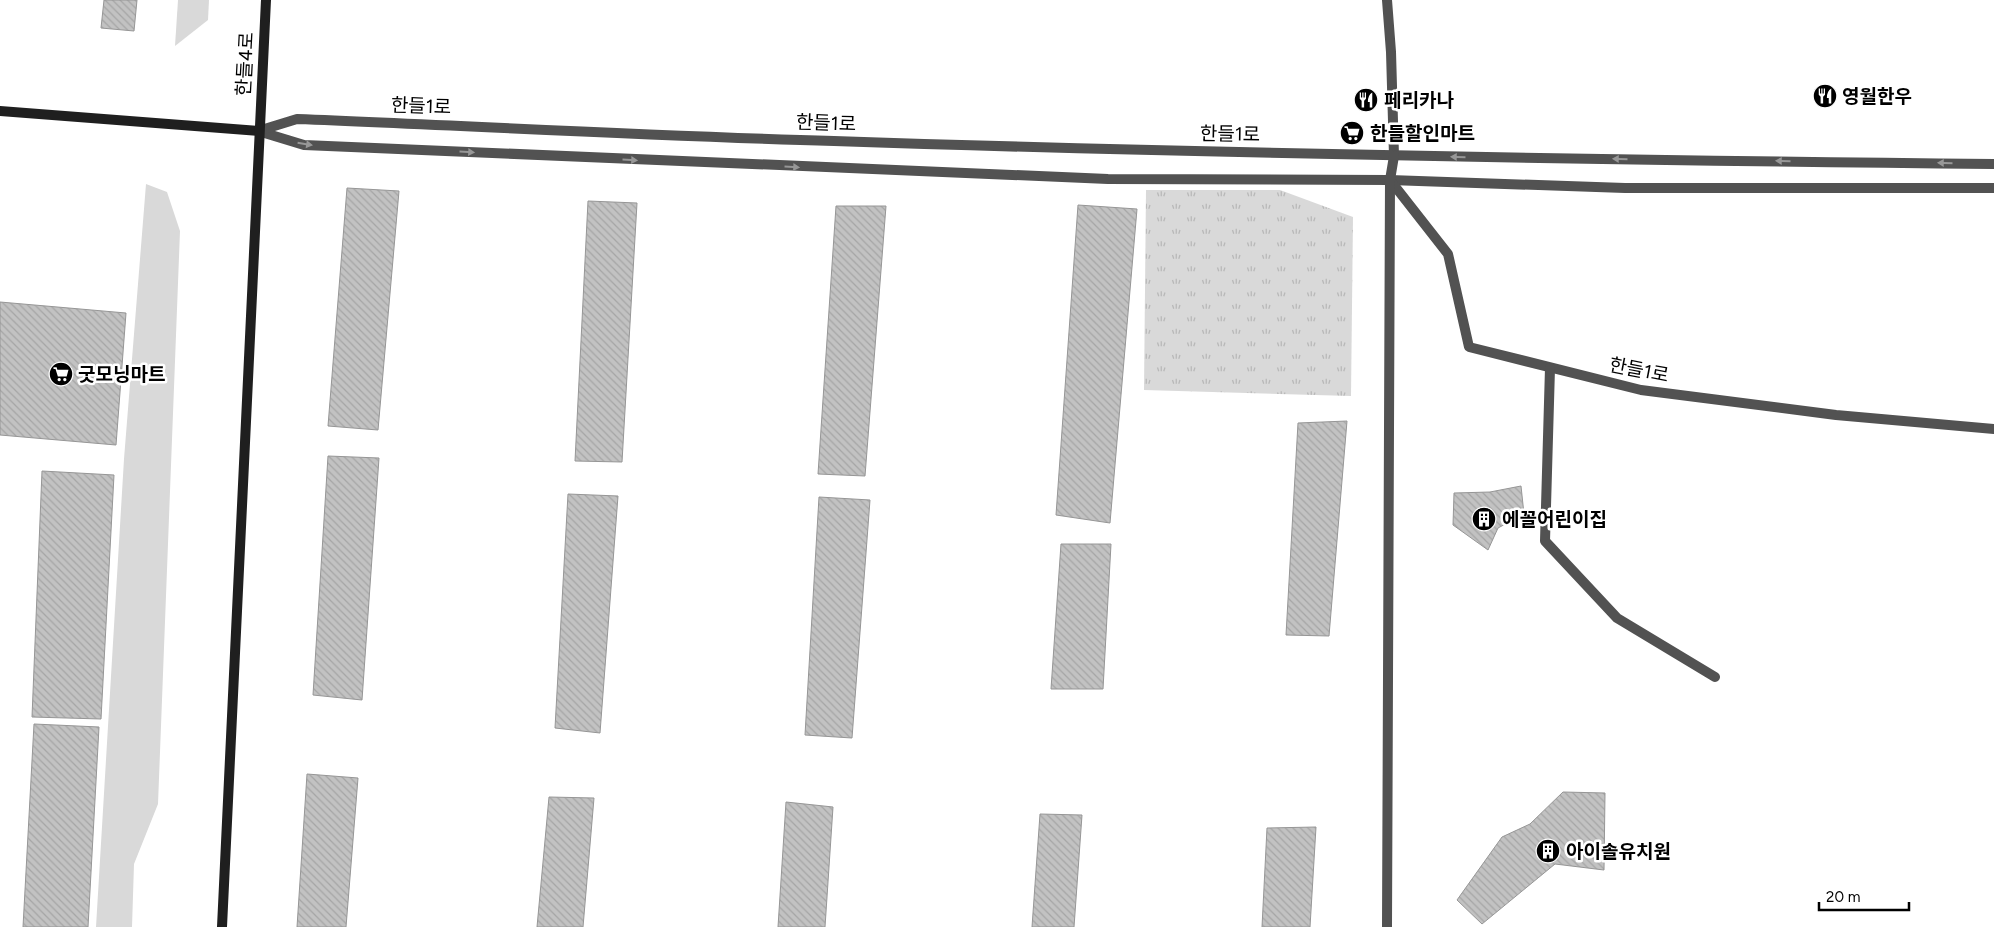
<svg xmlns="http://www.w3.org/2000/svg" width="1994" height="927" viewBox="0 0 1994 927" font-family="Figtree,'Noto Sans KR',sans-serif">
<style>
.grass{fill:#d9d9d9}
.park{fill:url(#park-tufts)}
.building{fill:url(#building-back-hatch);stroke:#969696}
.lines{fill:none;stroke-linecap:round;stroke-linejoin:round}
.lane{stroke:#525252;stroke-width:10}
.street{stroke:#525252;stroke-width:10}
.secondary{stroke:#1f1f1f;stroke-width:10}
.oneway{fill:#979797}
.labels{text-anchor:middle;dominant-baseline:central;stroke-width:5;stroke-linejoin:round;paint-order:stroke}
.street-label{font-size:19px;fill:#000;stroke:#fff}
.poi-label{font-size:19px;font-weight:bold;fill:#000;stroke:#fff;text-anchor:start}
</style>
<defs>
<pattern id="park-tufts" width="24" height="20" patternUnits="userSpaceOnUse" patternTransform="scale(1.25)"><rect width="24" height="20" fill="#d9d9d9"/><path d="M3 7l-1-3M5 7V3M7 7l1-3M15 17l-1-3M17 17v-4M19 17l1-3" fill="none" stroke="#b8b8b8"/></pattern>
<pattern id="building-back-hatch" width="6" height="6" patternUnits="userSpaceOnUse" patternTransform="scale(1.25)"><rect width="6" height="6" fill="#c2c2c2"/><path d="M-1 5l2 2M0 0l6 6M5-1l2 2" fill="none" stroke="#a5a5a5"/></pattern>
</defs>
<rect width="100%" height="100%" fill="#fff"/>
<g class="grass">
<polygon points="178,0 209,0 208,20 175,46"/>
<polygon points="146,184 167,192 180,231 158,804 134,864 132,927 96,927 124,459"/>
</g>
<polygon class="park" points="1146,190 1280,190 1353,217 1351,396 1144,390"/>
<g class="building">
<polygon points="104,0 137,0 134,31 101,28"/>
<polygon points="347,188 399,191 378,430 328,426"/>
<polygon points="588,201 637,203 622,462 575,461"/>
<polygon points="1078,205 1137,209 1110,523 1056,515"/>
<polygon points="836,206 886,206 865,476 818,474"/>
<polygon points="0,302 126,313 116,445 0,435"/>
<polygon points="1347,421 1329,636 1286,635 1298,423"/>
<polygon points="328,456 379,458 362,700 313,695"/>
<polygon points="42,471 114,475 101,719 32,717"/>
<polygon points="1521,486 1524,514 1498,528 1488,550 1453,525 1454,493 1490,492"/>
<polygon points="568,494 618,496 600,733 555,728"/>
<polygon points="819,497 870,500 852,738 805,735"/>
<polygon points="1061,544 1111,544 1103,689 1051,689"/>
<polygon points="34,724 99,727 88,927 23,927"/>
<polygon points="307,774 358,778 346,927 297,927"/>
<polygon points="1563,792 1605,793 1604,870 1555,864 1482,924 1457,900 1502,837 1530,824"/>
<polygon points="549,797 594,798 583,927 537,927"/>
<polygon points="786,802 833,807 825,927 778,927"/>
<polygon points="1040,814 1082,815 1074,927 1032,927"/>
<polygon points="1316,827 1310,927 1262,927 1267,828"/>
</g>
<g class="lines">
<polyline class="lane" points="1387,0 1391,52 1394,156"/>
<g class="street">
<polyline points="258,131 304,145 1108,179 1390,180 1625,188 1994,188"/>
<path d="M258,131L297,119C476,126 655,136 834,141C1221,154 1607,160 1994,164"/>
<polyline points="1390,180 1448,254 1469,347 1641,390 1836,415 1994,429"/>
<polyline points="1550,368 1545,541 1617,618 1715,677"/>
<polyline points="1387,927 1390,180 1394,156"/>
</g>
<g class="secondary">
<polyline points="0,111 258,131"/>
<polyline points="222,927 266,0"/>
</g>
</g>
<defs><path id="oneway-solid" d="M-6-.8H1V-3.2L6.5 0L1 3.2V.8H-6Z" transform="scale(1.25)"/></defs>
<g class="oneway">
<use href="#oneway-solid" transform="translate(305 144) rotate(9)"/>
<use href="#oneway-solid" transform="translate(467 152) rotate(3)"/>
<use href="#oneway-solid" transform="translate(1458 157) rotate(-179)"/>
<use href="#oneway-solid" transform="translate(1620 159) rotate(-179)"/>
<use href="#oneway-solid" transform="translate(630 160) rotate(3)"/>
<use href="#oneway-solid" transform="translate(1783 161) rotate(-179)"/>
<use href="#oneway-solid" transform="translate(1945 163) rotate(-179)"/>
<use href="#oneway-solid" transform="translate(792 167) rotate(3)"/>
</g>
<defs>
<g id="restaurant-disc" transform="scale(1.25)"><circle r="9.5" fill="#000" stroke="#fff"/><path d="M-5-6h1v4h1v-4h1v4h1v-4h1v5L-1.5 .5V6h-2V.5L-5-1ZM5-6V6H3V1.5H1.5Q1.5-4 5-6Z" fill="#fff"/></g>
<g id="supermarket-disc" transform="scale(1.25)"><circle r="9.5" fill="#000" stroke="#fff"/><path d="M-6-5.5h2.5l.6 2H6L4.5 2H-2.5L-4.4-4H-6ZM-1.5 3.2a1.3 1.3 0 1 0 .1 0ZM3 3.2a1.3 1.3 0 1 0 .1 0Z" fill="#fff"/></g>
<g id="building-disc" transform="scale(1.25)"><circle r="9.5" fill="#000" stroke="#fff"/><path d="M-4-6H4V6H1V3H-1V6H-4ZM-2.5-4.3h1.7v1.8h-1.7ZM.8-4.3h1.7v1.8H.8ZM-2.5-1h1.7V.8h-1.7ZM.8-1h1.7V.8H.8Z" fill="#fff"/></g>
</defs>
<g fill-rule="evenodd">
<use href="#restaurant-disc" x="1825" y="96"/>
<use href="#restaurant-disc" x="1366" y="100"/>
<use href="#supermarket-disc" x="1352" y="133"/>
<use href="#supermarket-disc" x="61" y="374"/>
<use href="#building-disc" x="1484" y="519"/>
<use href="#building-disc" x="1548" y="851"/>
</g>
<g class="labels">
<g class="street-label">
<text transform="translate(245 64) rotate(-87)">한들4로</text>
<text transform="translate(421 106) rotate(2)">한들1로</text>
<text transform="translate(826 123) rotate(2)">한들1로</text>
<text transform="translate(1230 134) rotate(1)">한들1로</text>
<text transform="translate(1639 370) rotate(11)">한들1로</text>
</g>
<g class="poi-label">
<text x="1842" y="96">영월한우</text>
<text x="1384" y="100">페리카나</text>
<text x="1370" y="133">한들할인마트</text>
<text x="78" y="374">굿모닝마트</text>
<text x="1502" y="519">에꼴어린이집</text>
<text x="1566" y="851">아이솔유치원</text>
</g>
</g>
<path d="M1819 902v8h90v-8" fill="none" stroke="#000000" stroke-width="2.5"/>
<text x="1826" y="902" font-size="15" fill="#000000" stroke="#ffffff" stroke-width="4" paint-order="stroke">20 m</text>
</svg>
